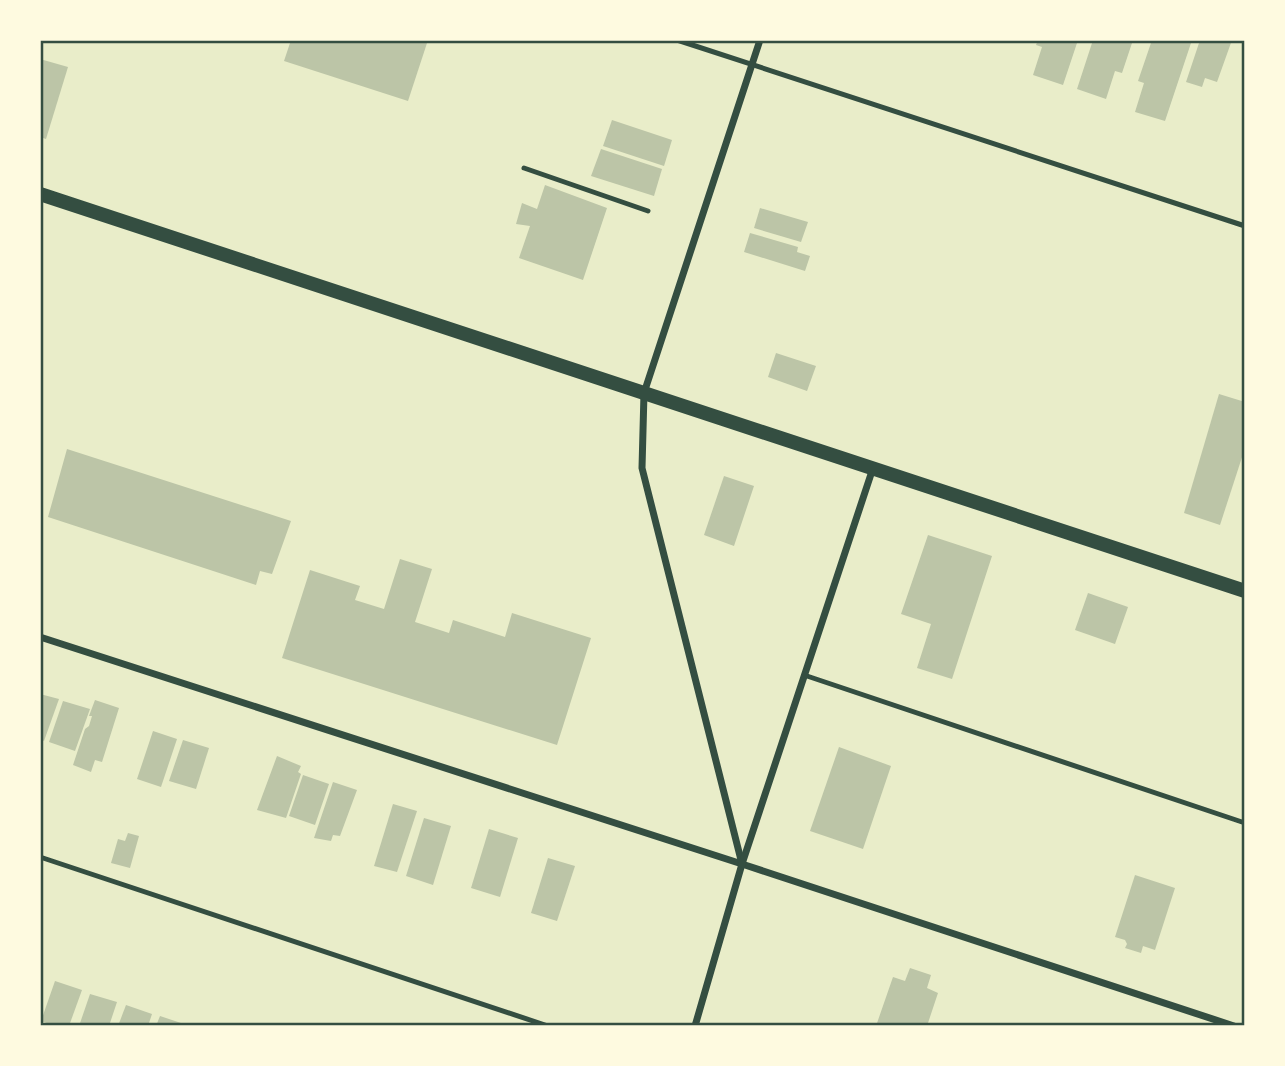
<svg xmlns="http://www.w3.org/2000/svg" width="1285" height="1066" viewBox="0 0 1285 1066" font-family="'Public Sans',sans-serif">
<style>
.building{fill:#bcc5a7}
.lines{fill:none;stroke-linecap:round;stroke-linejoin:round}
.service{stroke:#344e41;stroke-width:5}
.minor{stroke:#344e41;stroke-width:7}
.secondary{stroke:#344e41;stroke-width:14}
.neatline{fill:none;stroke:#344e41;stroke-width:2.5}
</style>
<rect width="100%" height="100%" fill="#e9edc9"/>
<g class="building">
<polygon points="291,40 428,40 408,101 284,61"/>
<polygon points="1038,40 1078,40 1063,85 1033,75 1042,47 1036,45"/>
<polygon points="1093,40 1133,40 1122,73 1115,71 1106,99 1077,89"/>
<polygon points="1152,40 1192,40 1165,121 1135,112 1144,83 1138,81"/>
<polygon points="1200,40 1232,40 1217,82 1205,78 1202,87 1186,82"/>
<polygon points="40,59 68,67 46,139 40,137"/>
<polygon points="612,120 672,140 664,166 603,146"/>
<polygon points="601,149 662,169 654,196 591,176"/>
<polygon points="545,185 607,208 583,280 519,258 530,226 516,224 522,203 537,209"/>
<polygon points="760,208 808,222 801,242 754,228"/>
<polygon points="750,233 798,247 797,252 810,256 805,271 744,252"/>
<polygon points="776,353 816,366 807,391 768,377"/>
<polygon points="1219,394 1245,402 1245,448 1220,525 1184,513"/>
<polygon points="67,449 291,521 272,574 260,571 256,585 48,517"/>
<polygon points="724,476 754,486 734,546 704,535"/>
<polygon points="928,535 992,556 952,679 917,668 931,624 901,614"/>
<polygon points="400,559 432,569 415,622 449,633 453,620 505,637 512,613 591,638 557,745 282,658 310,570 360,586 355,600 384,609"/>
<polygon points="1088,593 1128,607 1115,644 1075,630"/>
<polygon points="40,694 59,699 44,741 40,739"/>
<polygon points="95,700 119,708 102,762 95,760 91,772 73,765 85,729 89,726 92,716 89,716"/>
<polygon points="63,701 90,709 75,751 49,742"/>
<polygon points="153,731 177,739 161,787 137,779"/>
<polygon points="183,740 209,748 196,789 169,781"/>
<polygon points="839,747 891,766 863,849 810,831"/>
<polygon points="277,756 301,766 298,772 301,774 286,818 257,810"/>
<polygon points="303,775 329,784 315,825 289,816"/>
<polygon points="333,782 357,790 340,836 333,835 331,841 314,838"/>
<polygon points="393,804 417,811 397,872 374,866"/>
<polygon points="424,818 451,826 433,885 406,876"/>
<polygon points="489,829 518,838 500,897 471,888"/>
<polygon points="128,833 139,836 130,868 111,863 118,839 125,841"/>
<polygon points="548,858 575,866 557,921 531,913"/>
<polygon points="1135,875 1175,888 1155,950 1143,946 1141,953 1125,948 1127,944 1125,940 1115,937"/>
<polygon points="910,968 931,975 927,988 938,993 927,1026 876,1026 893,977 905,981"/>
<polygon points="55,981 82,990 69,1026 55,1026 41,1021"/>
<polygon points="90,994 117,1002 109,1026 79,1026"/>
<polygon points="126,1005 152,1014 148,1026 118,1026"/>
<polygon points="160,1016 187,1025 187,1026 156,1026"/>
</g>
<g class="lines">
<g class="service">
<polyline points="677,40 1245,226"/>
<polyline points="524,168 648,211"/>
<polyline points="804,675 1245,823"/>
<polyline points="40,857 548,1026"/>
</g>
<g class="minor">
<polyline points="40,637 742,864 1234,1026"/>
<polyline points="742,864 642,468 644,393 760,40"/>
<polyline points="695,1026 742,864 873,468"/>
</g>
<polyline class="secondary" points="40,194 1245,591"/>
</g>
<rect width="1285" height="1066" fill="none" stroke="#fefae0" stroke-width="84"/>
<rect x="42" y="42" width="1201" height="982" class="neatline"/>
</svg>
